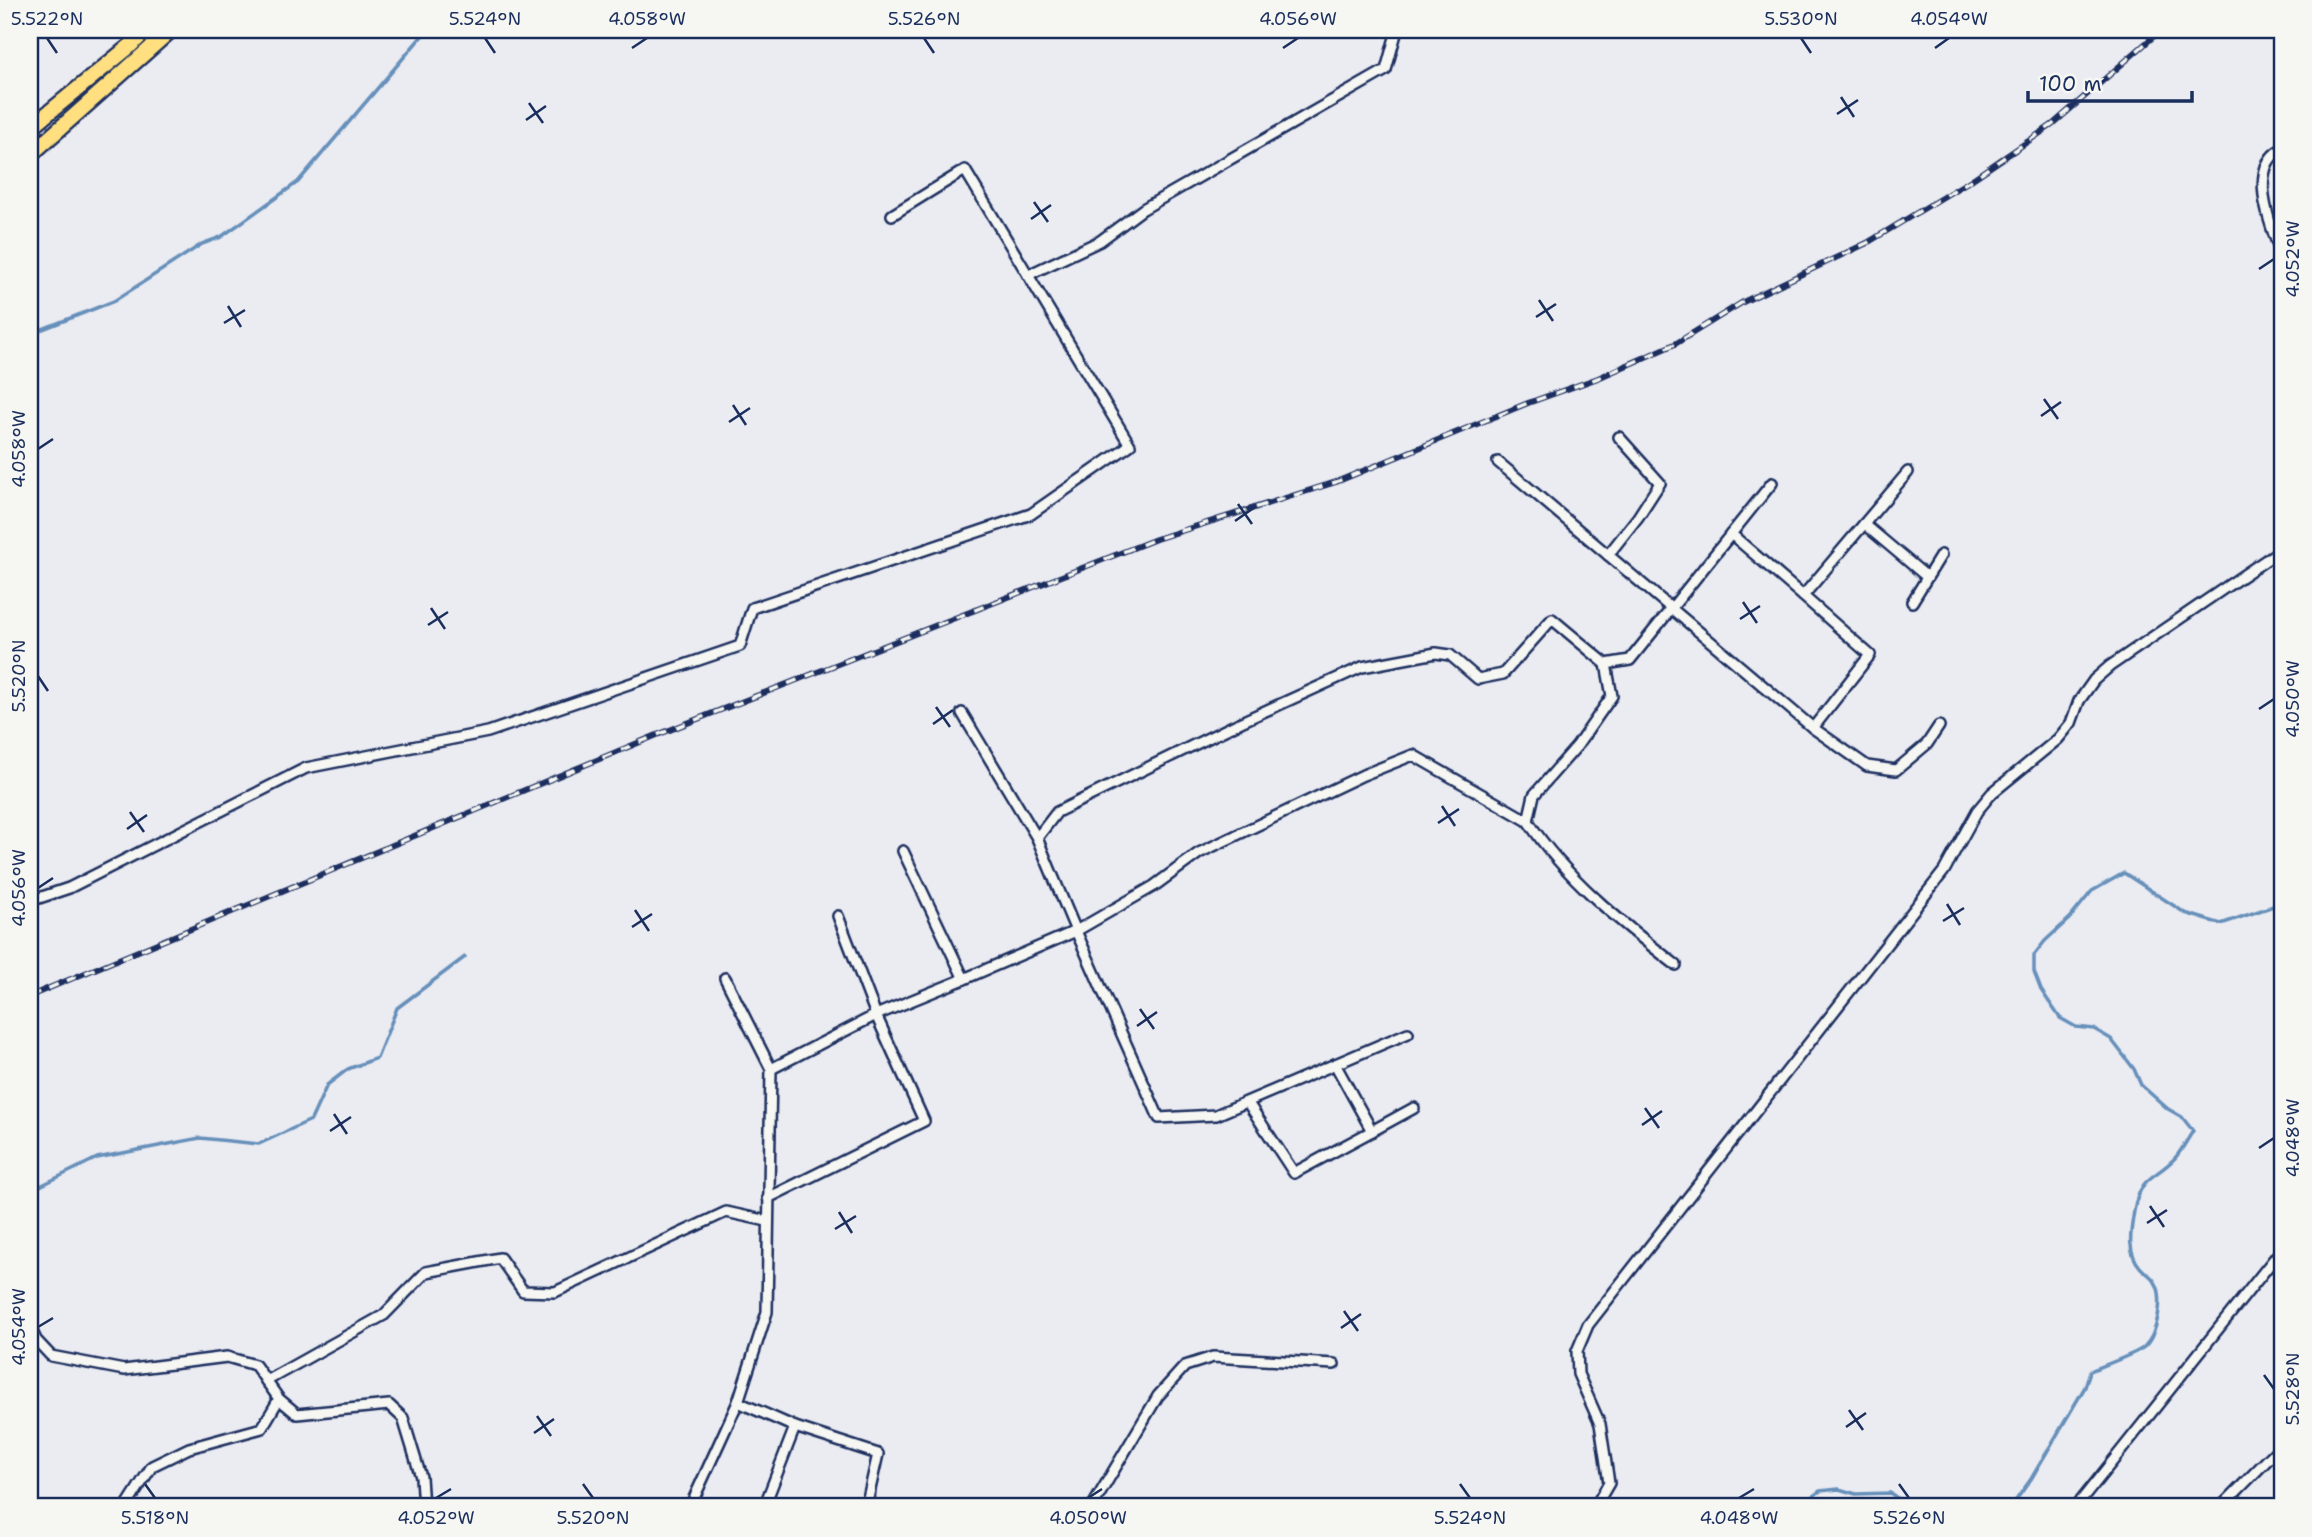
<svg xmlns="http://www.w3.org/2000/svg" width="2312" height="1537" viewBox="0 0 2312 1537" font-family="'Shantell Sans',sans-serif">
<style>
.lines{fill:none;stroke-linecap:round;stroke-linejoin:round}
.stream{stroke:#6690ba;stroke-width:3.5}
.minor-casing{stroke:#1b2f5e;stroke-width:14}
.primary-casing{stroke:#1b2f5e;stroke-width:19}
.minor{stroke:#f6f6f2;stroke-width:9}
.primary{stroke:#ffdf80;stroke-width:14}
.rail-casing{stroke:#1b2f5e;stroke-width:6}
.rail{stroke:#f6f6f2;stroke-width:3.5;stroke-dasharray:10;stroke-linecap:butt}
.ticks{fill:none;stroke:#1b2f5e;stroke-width:2.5}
.neatline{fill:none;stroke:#1b2f5e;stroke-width:2.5}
.ticks-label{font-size:18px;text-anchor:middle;fill:#1b2f5e}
</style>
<rect width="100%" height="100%" fill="#ebebf2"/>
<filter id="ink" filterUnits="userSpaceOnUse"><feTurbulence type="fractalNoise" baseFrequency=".0143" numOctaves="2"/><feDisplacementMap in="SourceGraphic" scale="14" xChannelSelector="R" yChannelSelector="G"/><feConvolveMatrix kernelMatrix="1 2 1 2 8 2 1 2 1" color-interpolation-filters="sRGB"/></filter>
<g filter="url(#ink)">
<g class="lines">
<g class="stream">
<polyline points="30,334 114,301 202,244 221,237 298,182 427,30"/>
<polyline points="30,1191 97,1158 200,1138 259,1144 311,1120 327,1085 348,1069 377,1058 397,1008 465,957"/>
<polyline points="1799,1507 1820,1491 1839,1489 1856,1494 1890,1493 1910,1507"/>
<path d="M2011,1507L2031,1479L2085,1387L2090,1371C2102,1366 2136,1354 2144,1347C2157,1335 2165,1297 2155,1282C2152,1276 2144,1272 2140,1267C2126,1250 2131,1231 2134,1211C2141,1174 2154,1180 2175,1158C2182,1150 2187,1140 2193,1131L2182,1117L2168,1109L2141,1085L2134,1069L2111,1039L2094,1029L2076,1027L2060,1018L2041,990L2034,972V955L2045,941L2070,918L2092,891L2124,873L2185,913L2221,924L2282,903"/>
</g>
<g class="minor-casing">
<g id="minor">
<path d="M2282,149C2246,167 2271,228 2282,256"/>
<polyline points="892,215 965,170 1028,275"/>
<polyline points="1498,462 1813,728 1870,655 1803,596"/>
<polyline points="1864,524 1927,577"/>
<polyline points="1731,534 1803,596 1908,472"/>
<polyline points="1608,555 1638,517 1660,483 1619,437"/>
<polyline points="1912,602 1941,555"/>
<path d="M1606,664L1612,696L1577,746L1534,795L1528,821C1565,878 1623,924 1676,965"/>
<polyline points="1813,728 1867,766 1896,770 1927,744 1939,726"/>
<polyline points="1037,838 1057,812 1241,722 1362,667 1436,653 1450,655 1478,679 1503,674 1552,619 1606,664 1630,660 1772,483"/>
<polyline points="903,851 964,979 1076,931 1037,838 962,713"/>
<polyline points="30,901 69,888 306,768 488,732 740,646 752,608 1031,514 1130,445 1028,275 1100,241 1143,209 1386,70 1397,30"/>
<polyline points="838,916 876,1015 964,979"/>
<polyline points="1408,1033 1216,1115 1159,1118 1076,931 1154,886 1199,853 1363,775 1413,755 1528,821"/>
<polyline points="1335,1064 1372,1131 1414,1108"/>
<polyline points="1248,1103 1294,1173 1372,1131"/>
<polyline points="768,1198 924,1121 876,1015 771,1069"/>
<polyline points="30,1327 36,1340 51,1356 124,1370 227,1357 255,1365 279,1399 297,1414 389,1405 403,1418 421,1477 423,1507"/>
<polyline points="266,1381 384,1315 426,1272 500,1258 523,1291 555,1292 726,1212 767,1221"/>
<polyline points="738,1402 795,1427 878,1454 866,1507"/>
<polyline points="126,1507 152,1466 189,1448 262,1428 279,1399"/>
<polyline points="690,1507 738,1402 767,1312 771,1069 725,978"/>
<polyline points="764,1507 795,1427"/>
<polyline points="1092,1507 1158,1396 1185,1366 1213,1357 1334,1364"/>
<polyline points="1595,1507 1609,1483 1600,1424 1578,1374 1577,1351 1588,1325 1944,871 1977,811 1992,793 2058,739 2071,723 2079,701 2094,680 2110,666 2282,549"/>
<polyline points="2076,1507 2282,1249"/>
<polyline points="2221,1507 2282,1445"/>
</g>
</g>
<g class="primary-casing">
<g id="primary">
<polyline points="30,128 130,46 147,30"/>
<polyline points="30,155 171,30"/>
</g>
</g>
<use href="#minor" class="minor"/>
<use href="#primary" class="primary"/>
<g class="rail-casing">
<polyline id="rail" points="30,996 657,735 1156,539 1336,482 1528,403 1598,378 1675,344 1743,302 1867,243 1971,180 2052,125 2161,30"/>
</g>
<use href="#rail" class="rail"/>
</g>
</g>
<path class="ticks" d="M47,38L57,53M485,38L495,53M924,38L934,53M1801,38L1811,53M632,48L647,38M1283,48L1298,38M1935,48L1949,38M1841,97L1854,117M529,103L543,123M1837,114L1858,100M526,120L546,106M1034,202L1048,222M1031,219L1051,205M2259,269L2274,259M1539,300L1553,321M228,306L241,327M1536,317L1556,304M224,323L245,310M2044,399L2058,419M733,405L746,425M2041,416L2061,402M729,422L750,408M38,449L53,439M1238,504L1252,524M1235,521L1255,507M1743,602L1757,623M431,608L445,629M1740,619L1760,606M428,625L448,612M38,676L48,691M936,707L950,727M2259,709L2274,699M933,724L953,710M1442,806L1455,826M130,812L144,832M1438,823L1459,809M127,829L147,815M38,888L53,878M1947,904L1960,925M635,910L649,931M1943,921L1964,908M632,927L652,914M1140,1009L1154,1029M1137,1026L1157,1012M1645,1108L1659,1128M334,1114L347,1134M1642,1125L1662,1111M330,1131L351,1117M2259,1148L2274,1138M2150,1206L2164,1227M839,1212L852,1233M2147,1223L2167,1210M835,1229L856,1216M1344,1311L1358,1331M38,1327L53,1318M1341,1328L1361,1314M2264,1375L2274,1389M1849,1410L1863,1430M537,1416L551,1436M1846,1427L1866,1413M534,1433L554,1419M145,1484L155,1498M583,1484L593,1498M1460,1484L1470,1498M1899,1484L1909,1498M436,1498L451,1489M1088,1498L1102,1489M1739,1498L1754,1489"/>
<rect width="2312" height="1537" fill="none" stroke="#f6f6f2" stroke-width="77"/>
<path d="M2028 91v10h164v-10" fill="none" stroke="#1b2f5e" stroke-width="3.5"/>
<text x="2039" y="91" font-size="21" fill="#1b2f5e" stroke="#f6f6f2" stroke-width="5" paint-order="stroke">100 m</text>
<rect x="38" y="38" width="2236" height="1460" class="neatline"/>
<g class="ticks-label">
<text x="47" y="25">5.522°N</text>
<text x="485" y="25">5.524°N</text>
<text x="647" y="25">4.058°W</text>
<text x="924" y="25">5.526°N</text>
<text x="1298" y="25">4.056°W</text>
<text x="1801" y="25">5.530°N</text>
<text x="1949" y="25">4.054°W</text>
<text transform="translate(2293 259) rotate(-90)" y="6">4.052°W</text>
<text transform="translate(19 449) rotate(-90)" y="6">4.058°W</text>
<text transform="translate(19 676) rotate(-90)" y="6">5.520°N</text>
<text transform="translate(2293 699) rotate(-90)" y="6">4.050°W</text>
<text transform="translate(19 888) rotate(-90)" y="6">4.056°W</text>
<text transform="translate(2293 1138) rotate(-90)" y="6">4.048°W</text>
<text transform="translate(19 1327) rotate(-90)" y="6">4.054°W</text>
<text transform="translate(2293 1389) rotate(-90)" y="6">5.528°N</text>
<text x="155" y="1524">5.518°N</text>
<text x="436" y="1524">4.052°W</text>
<text x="593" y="1524">5.520°N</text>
<text x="1088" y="1524">4.050°W</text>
<text x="1470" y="1524">5.524°N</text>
<text x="1739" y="1524">4.048°W</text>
<text x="1909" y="1524">5.526°N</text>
</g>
</svg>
